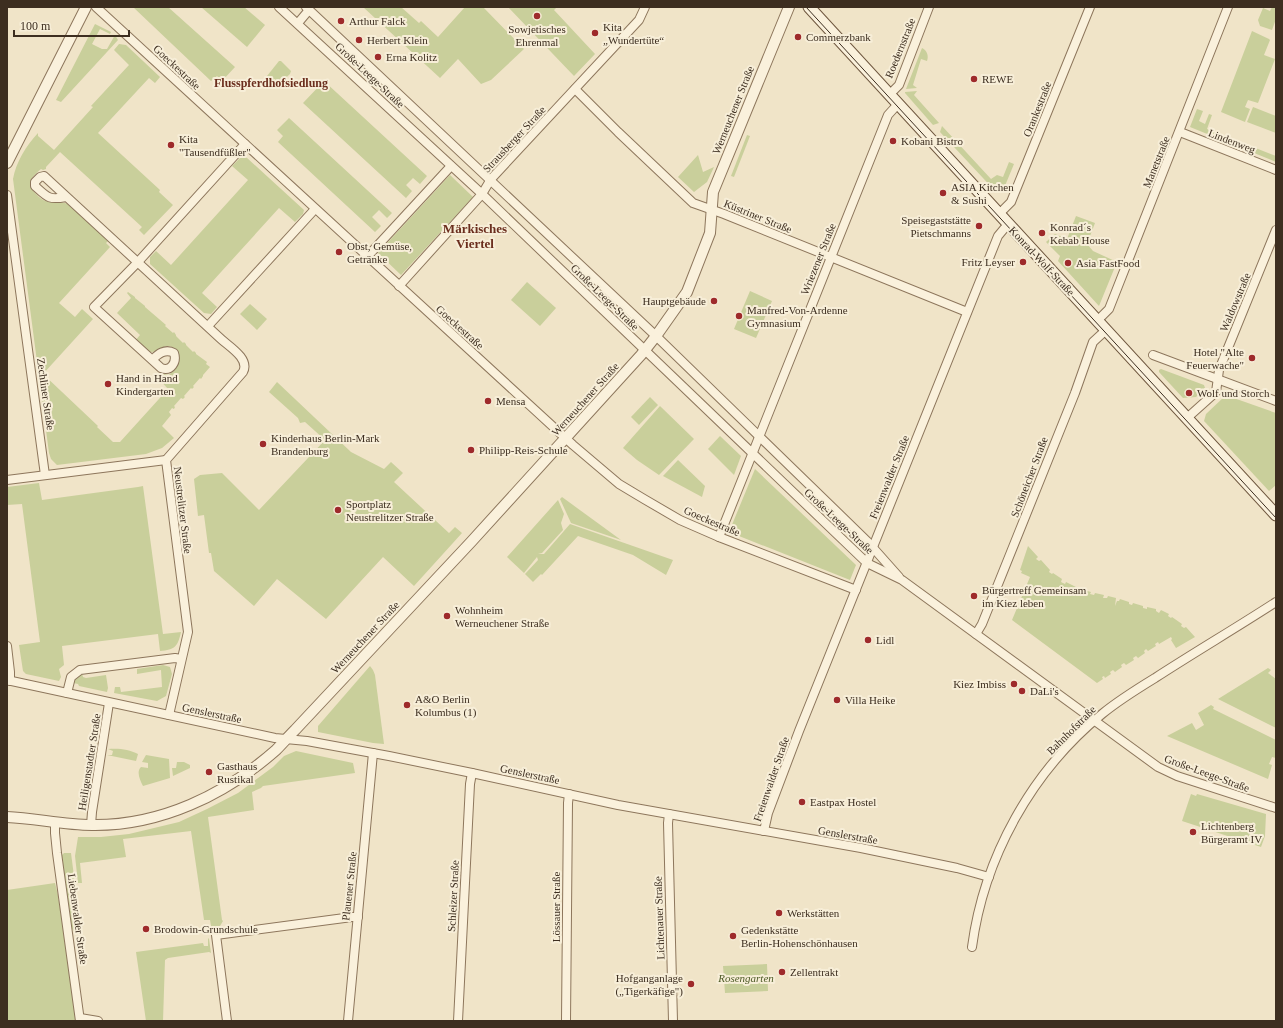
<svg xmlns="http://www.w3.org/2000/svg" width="1283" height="1028" viewBox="0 0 1283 1028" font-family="Georgia,serif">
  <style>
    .green { fill: #c9cf9b }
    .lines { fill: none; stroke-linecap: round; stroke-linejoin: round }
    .minor-casing { stroke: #8d765c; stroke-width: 10 }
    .tertiary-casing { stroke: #8d765c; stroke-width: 12 }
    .secondary-casing { stroke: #6f573f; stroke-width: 13 }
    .minor { stroke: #faf1dc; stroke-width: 8 }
    .tertiary { stroke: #faf1dc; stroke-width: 10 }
    .secondary { stroke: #faf1dc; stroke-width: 11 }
    .tram { stroke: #3d2e20; stroke-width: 1 }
    .poi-dot { fill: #9e2a2b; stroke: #f7eed8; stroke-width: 1.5 }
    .labels { text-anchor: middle; stroke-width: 4; stroke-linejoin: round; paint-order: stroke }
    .poi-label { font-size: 11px; fill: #3d2e20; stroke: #f7eed8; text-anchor: start }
    .street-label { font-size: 11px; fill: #3d2e20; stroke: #f7eed8 }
    .park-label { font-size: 11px; font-style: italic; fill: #4d5a26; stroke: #f7eed8 }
    .neighbourhood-label { font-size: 12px; font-weight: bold; fill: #6b2e1e; stroke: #f7eed8 }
    .quarter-label { font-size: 13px; font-weight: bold; fill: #6b2e1e; stroke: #f7eed8 }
  </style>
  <rect width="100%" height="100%" fill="#f0e4c8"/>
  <g class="green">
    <path d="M133,7H168L235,67L222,81L217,76L211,81Z"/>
    <path d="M201,7H244L265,25L247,47Z"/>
    <path d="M363,7H401L419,23L421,21L438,37L465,7H483L524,49L491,80L481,84L458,59L440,78Z"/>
    <path d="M508,7H557L554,10L595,54L574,76Z"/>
    <path d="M1272,7H1276V19L1272,30L1260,26L1258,20L1263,8L1270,11Z"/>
    <path d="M95,24L111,32L110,34L100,29L92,44L102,49H107L115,35L118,40L61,102L56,100Z"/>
    <path d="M1252,31L1269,39L1270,40L1264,55L1275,59L1258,103L1248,100L1245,107L1250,109L1245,122L1221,112Z"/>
    <path d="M119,44L126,45L160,77L155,83L149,78L98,133L160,190L159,192L173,205L144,235L139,230L142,227L60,152L46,167V169L43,170L41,169C32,176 26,184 36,194C39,197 42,200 46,201C53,203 64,201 70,205C83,216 96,229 109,240L106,243L110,247L59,303L75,317L82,309L93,319L43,374L98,426L97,427L113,442H120L168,389L159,379L164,374L169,375C176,367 182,362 177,351C165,339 161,352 151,352C146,352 139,344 135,341L140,335L117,313L131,298L127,293L128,292L135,297V298L145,306V307L166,325L165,326L173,333L174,332L176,335V336L183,343L184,342L186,344V345L193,352L194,351L196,353V354L207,362L206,364L210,367L203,375V376L201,379L200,378L193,386L194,387L192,389L191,388L184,396L185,397L183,399L181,398L174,406L175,407L174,409L172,408L169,412L171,415L162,426L174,438L162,448L146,454L57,465L51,459L49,453L13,179C16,162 26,146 38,133V136L54,150L93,107L91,106L129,65L114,50Z"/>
    <path d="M922,48C927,50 929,56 927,61L921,59L913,85L917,88L906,89Z"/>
    <path d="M279,61H281L291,71L290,74L277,86L267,76Z"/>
    <path d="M324,81L427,176L420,184L413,178L406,185L412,191L406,198L303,103Z"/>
    <path d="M917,91L914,95L939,123L933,125L905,93V92Z"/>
    <path d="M1253,107L1276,116V133L1247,122Z"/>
    <path d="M1197,109L1203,111L1199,121L1205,124L1209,114L1212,115L1207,129L1276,156V162L1190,127Z"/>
    <path d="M289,118L392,213L387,218L379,210L372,217L381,226L375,232L278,142L283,136L277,130Z"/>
    <path d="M942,126L991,179L997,175L1003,177L1009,162L1014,164L1002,193H997L940,132Z"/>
    <path d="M747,135L750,136L734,177L731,176Z"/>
    <path d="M698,155L703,172L714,167L707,182L694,192L678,177Z"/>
    <path d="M241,157H246L304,210L303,214L295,222L279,208L202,293L217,307L211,314L204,313L150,264V257L156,251L171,265L248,180L232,166Z"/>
    <path d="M450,175L473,197L401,275L378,253Z"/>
    <path d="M1076,216L1095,223L1087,244L1093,251L1117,262L1099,306L1058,261L1060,256L1046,242L1055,234L1067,239Z"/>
    <path d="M527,282L556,308L540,326L511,300Z"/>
    <path d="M750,291L772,301L756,338L734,329Z"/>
    <path d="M250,304L267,319L257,330L240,314Z"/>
    <path d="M1161,369L1204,385L1205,388L1196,397L1183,398L1159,372V370Z"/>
    <path d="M277,382L351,452L384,469L391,462L403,473L394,482L449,533L455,527L462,533L414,586L383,557L326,619L277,579L254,606L214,571L211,553H209L204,515L198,516L194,479L200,475L222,473L259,510L325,440L305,422L300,423L298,418L269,392Z"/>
    <path d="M1225,396H1228L1276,413V485L1269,491L1204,421L1206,414Z"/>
    <path d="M650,397L658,405L639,425L631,417Z"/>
    <path d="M660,406L694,439L659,475L637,460L623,448Z"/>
    <path d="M720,436L741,456L734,475L708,449Z"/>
    <path d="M678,460L705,486L702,497L663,476Z"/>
    <path d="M755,469L856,565L850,580L729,532Z"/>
    <path d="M39,483L42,500L138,487L143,486L163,634L181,632C178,646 175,650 160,651L158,634L62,646L64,665L59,669L61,677L59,681L26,674L23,671L19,645L40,642L22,504L7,505V487Z"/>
    <path d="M562,497L621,540L571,523L560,499Z"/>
    <path d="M558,500L564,514L561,523L563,530L542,553L538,554H544L570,524L673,560L666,575L633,555L578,536L542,575L541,574L533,582L525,574L538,560L537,557L524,573L507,557Z"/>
    <path d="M1028,546L1038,557L1036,559L1039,561L1041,560L1050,570L1049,572L1052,574L1053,573L1062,579L1061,582L1065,584L1066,582L1076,587V589L1080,591V589L1091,592L1090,594L1094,595L1095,593L1104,595L1103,598H1107L1108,596L1116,598L1115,606L1117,601H1119L1120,599L1129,602V604L1132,605L1133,603L1143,606V608L1147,609V607L1156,609V611L1159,613L1161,610L1169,614L1168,616L1171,618L1172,617L1182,624L1181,626L1184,628L1186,627L1195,637L1176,648L1171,640L1172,639L1171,637L1159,644L1158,642L1155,644L1156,646L1148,651L1146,649L1144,651L1145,653L1138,658L1136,656L1133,658L1134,660L1126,665L1124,663L1121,665L1122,667L1115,672L1113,670L1110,672L1111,674L1105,678L1104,676L1102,677L1103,679L1097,683L1012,620L1030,577L1021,573L1022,571L1020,570Z"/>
    <path d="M163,665L170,667L172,674L166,696L157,701L114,693L115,687H120L121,692L162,687L161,670L137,674V669Z"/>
    <path d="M370,666L373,670L375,675L384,744L373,743L318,732V726Z"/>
    <path d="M1268,668L1271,670L1268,673L1276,679V728L1218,699Z"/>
    <path d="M82,673L83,677L86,678L106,675L108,688L107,692L79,686L78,684L73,683L75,678Z"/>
    <path d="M1211,705L1214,707L1213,709L1276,740V758L1272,757L1269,764L1272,765L1268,779L1167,736L1192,723L1196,730L1204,725L1198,713Z"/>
    <path d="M108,749C118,748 129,749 138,754L136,761L107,755H112L113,751Z"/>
    <path d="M296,751L353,763L355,773L263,786L261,788L252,792L254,810L208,817L222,920L223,921L217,931L212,932L210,920H204L191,831L123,839L126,857L80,863L82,883H78L75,856L78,837H101L129,834L179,822L207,809L238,793L273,767L284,756Z"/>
    <path d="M146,755L169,759L170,778L143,786C140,780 136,772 141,767L148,768V763L142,762Z"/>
    <path d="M177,762H184L190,765V768L173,776L172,768H176Z"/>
    <path d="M1191,794L1196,796L1197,794L1266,814L1265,836L1261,847L1182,821Z"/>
    <path d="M64,853H71L81,930L74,931L71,928L61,856Z"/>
    <path d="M55,883L58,895L76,1021H7V890Z"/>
    <path d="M208,938L209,939L211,953L209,952L168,958L165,960L163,1021H146L136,952L203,943L204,946H208Z"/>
    <path d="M767,964L768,991L725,993L723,966Z"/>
  </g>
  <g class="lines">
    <g class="minor-casing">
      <g id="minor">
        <path d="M96,7L573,445L619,484L644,499L680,520L719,537L856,590"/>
        <path d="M279,7L482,194L867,563L902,580L1158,767L1177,776L1276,808"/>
        <path d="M306,7L656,336L867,541L899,577"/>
        <path d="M298,23L309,10"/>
        <path d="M575,89L618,132L693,203L724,214L967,312"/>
        <path d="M889,95L899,85L929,7"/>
        <path d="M1180,132L1276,170"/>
        <path d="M7,195L45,475"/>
        <path d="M66,197C49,200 48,198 35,186V182L40,177L44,176L221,339C230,347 250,359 243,372L166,460L188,632L169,715"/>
        <path d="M999,214L1011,202L1090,7"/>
        <path d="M367,257L451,166"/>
        <path d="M399,286L482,194L491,179L639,20L645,7"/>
        <path d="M1097,321L1109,309L1228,7"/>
        <path d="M208,326L315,209"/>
        <path d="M1153,355L1276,401"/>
        <path d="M152,360C158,354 165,348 174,353C177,362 171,372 161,368L94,307L138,262L245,144"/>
        <path d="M1187,418L1216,392L1219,370L1276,230"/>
        <path d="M7,480L166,460"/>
        <path d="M719,537L888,115L898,104"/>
        <path d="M976,634L982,624L1075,393L1093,342L1106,330"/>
        <path d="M7,646L10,672V681"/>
        <path d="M7,680L275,738L307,741L389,756L472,773L618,805L861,848L957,868L989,877"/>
        <path d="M67,693L71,677L80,670L175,658L181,659"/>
        <path d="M669,814L668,823L673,1021"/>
        <path d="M55,823V833L57,853L80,1021"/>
        <path d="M91,825L92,812L109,703"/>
        <path d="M764,831L768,813L799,731L998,236L1008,224"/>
        <path d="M972,947C984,857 1032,771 1102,714C1119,700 1137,689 1155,678C1195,652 1236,628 1276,602"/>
        <path d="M80,1018L98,1021"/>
        <path d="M227,1021L216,935L352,917H358"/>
        <path d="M348,1021L373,753"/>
        <path d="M458,1021L470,784L472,773"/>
        <path d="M566,1021L568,803L569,794"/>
      </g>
    </g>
    <g class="tertiary-casing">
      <g id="tertiary">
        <path d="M7,163L86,7"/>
        <path d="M7,817C35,818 63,825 92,825C160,826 225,795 276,750C282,744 288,737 295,730L471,542L641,355L656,336L687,292L710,233L713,192L789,7"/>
      </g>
    </g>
    <g class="secondary-casing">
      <path id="secondary" d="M809,7L1276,515"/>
    </g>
    <use href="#minor" class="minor"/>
    <use href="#tertiary" class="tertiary"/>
    <use href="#secondary" class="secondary"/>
    <path class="tram" d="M806,7L1276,518"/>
  </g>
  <g class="poi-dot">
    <circle cx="537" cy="16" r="4"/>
    <circle cx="341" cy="21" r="4"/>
    <circle cx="595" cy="33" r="4"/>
    <circle cx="798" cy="37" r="4"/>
    <circle cx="359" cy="40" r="4"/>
    <circle cx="378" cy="57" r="4"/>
    <circle cx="974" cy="79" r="4"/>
    <circle cx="893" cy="141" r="4"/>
    <circle cx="171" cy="145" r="4"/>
    <circle cx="943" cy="193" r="4"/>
    <circle cx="979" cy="226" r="4"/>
    <circle cx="1042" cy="233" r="4"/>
    <circle cx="339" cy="252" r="4"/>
    <circle cx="1023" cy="262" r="4"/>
    <circle cx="1068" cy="263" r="4"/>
    <circle cx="714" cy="301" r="4"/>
    <circle cx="739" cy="316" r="4"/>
    <circle cx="1252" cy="358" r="4"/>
    <circle cx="108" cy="384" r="4"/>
    <circle cx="1189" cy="393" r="4"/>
    <circle cx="488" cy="401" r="4"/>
    <circle cx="263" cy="444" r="4"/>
    <circle cx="471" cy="450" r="4"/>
    <circle cx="338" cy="510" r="4"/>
    <circle cx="974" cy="596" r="4"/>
    <circle cx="447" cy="616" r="4"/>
    <circle cx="868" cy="640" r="4"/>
    <circle cx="1014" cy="684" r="4"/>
    <circle cx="1022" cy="691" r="4"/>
    <circle cx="837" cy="700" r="4"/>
    <circle cx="407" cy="705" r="4"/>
    <circle cx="209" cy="772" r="4"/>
    <circle cx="802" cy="802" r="4"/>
    <circle cx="1193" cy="832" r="4"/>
    <circle cx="779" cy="913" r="4"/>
    <circle cx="146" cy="929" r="4"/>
    <circle cx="733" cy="936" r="4"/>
    <circle cx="782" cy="972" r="4"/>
    <circle cx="691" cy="984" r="4"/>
  </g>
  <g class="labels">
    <g class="poi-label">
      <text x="349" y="25">Arthur Falck</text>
      <text x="603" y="31">Kita<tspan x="603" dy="13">„Wundertüte“</tspan></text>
      <text x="537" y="33" text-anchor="middle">Sowjetisches<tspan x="537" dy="13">Ehrenmal</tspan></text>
      <text x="806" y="41">Commerzbank</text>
      <text x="367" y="44">Herbert Klein</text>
      <text x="386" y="61">Erna Kolitz</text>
      <text x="982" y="83">REWE</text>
      <text x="179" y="143">Kita<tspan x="179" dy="13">"Tausendfüßler"</tspan></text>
      <text x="901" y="145">Kobani Bistro</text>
      <text x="951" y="191">ASIA Kitchen<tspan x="951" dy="13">&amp; Sushi</tspan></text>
      <text x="971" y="224" text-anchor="end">Speisegaststätte<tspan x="971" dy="13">Pietschmanns</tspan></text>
      <text x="1050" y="231">Konrad´s<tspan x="1050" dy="13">Kebab House</tspan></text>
      <text x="347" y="250">Obst, Gemüse,<tspan x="347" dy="13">Getränke</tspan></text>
      <text x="1015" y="266" text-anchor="end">Fritz Leyser</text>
      <text x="1076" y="267">Asia FastFood</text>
      <text x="706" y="305" text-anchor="end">Hauptgebäude</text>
      <text x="747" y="314">Manfred-Von-Ardenne<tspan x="747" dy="13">Gymnasium</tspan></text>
      <text x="1244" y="356" text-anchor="end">Hotel "Alte<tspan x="1244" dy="13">Feuerwache"</tspan></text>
      <text x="116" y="382">Hand in Hand<tspan x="116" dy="13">Kindergarten</tspan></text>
      <text x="1197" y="397">Wolf und Storch</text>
      <text x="496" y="405">Mensa</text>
      <text x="271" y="442">Kinderhaus Berlin-Mark<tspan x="271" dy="13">Brandenburg</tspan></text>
      <text x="479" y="454">Philipp-Reis-Schule</text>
      <text x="346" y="508">Sportplatz<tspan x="346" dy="13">Neustrelitzer Straße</tspan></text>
      <text x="982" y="594">Bürgertreff Gemeinsam<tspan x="982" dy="13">im Kiez leben</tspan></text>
      <text x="455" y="614">Wohnheim<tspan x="455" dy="13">Werneuchener Straße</tspan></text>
      <text x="876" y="644">Lidl</text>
      <text x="1006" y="688" text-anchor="end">Kiez Imbiss</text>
      <text x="1030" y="695">DaLi's</text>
      <text x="415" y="703">A&amp;O Berlin<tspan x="415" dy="13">Kolumbus (1)</tspan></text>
      <text x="845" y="704">Villa Heike</text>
      <text x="217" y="770">Gasthaus<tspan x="217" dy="13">Rustikal</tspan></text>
      <text x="810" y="806">Eastpax Hostel</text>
      <text x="1201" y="830">Lichtenberg<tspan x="1201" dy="13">Bürgeramt IV</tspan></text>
      <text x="787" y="917">Werkstätten</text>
      <text x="154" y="933">Brodowin-Grundschule</text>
      <text x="741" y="934">Gedenkstätte<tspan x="741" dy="13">Berlin-Hohenschönhausen</tspan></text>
      <text x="790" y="976">Zellentrakt</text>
      <text x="683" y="982" text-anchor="end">Hofganganlage<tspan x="683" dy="13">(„Tigerkäfige")</tspan></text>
    </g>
    <g class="street-label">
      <text transform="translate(900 48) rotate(-68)" y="4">Roedernstraße</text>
      <text transform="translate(177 67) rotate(43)" y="4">Goeckestraße</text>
      <text transform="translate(370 75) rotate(43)" y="4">Große-Leege-Straße</text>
      <text transform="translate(1037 109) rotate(-68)" y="4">Orankestraße</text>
      <text transform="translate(733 110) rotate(-68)" y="4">Werneuchener Straße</text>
      <text transform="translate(514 139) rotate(-47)" y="4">Strausberger Straße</text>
      <text transform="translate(1232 141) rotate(21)" y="4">Lindenweg</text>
      <text transform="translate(1156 162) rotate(-68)" y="4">Manetstraße</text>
      <text transform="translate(758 216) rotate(22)" y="4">Küstriner Straße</text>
      <text transform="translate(818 259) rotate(-68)" y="4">Wriezener Straße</text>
      <text transform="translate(1042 261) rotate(47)" y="4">Konrad-Wolf-Straße</text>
      <text transform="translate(605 297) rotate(44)" y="4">Große-Leege-Straße</text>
      <text transform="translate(1235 302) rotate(-67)" y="4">Waldowstraße</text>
      <text transform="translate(460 327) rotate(42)" y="4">Goeckestraße</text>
      <text transform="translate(46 394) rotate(82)" y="4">Zechliner Straße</text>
      <text transform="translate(585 399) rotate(-48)" y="4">Werneuchener Straße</text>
      <text transform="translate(889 477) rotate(-68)" y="4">Freienwalder Straße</text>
      <text transform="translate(1029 477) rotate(-69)" y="4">Schöneicher Straße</text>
      <text transform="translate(183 510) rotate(83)" y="4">Neustrelitzer Straße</text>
      <text transform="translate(712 521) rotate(23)" y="4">Goeckestraße</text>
      <text transform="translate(839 521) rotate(43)" y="4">Große-Leege-Straße</text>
      <text transform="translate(365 637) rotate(-47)" y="4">Werneuchener Straße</text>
      <text transform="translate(212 713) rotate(12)" y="4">Genslerstraße</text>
      <text transform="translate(1071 730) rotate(-45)" y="4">Bahnhofstraße</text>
      <text transform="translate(89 762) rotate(-81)" y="4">Heiligenstadter Straße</text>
      <text transform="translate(1207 773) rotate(20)" y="4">Große-Leege-Straße</text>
      <text transform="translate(530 774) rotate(12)" y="4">Genslerstraße</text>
      <text transform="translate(771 779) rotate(-71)" y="4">Freienwalder Straße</text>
      <text transform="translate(848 835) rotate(10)" y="4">Genslerstraße</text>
      <text transform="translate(349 886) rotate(-84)" y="4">Plauener Straße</text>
      <text transform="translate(453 896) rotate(-87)" y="4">Schleizer Straße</text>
      <text transform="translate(556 907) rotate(-90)" y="4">Lössauer Straße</text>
      <text transform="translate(659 918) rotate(-92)" y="4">Lichtenauer Straße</text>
      <text transform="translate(78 919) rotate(82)" y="4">Liebenwalder Straße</text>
    </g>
    <g class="park-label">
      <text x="746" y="982">Rosengarten</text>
    </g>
    <g class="neighbourhood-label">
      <text x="271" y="87">Flusspferdhofsiedlung</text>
    </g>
    <g class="quarter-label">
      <text x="475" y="233">Märkisches<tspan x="475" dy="15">Viertel</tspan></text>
    </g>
  </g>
  <rect width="1283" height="1028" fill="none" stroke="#3d2e20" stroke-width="16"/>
  <path d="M14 30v6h115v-6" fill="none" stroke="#3d2e20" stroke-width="2"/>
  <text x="20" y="30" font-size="12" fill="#3d2e20" stroke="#f7eed8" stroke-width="3" paint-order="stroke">100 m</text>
</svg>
